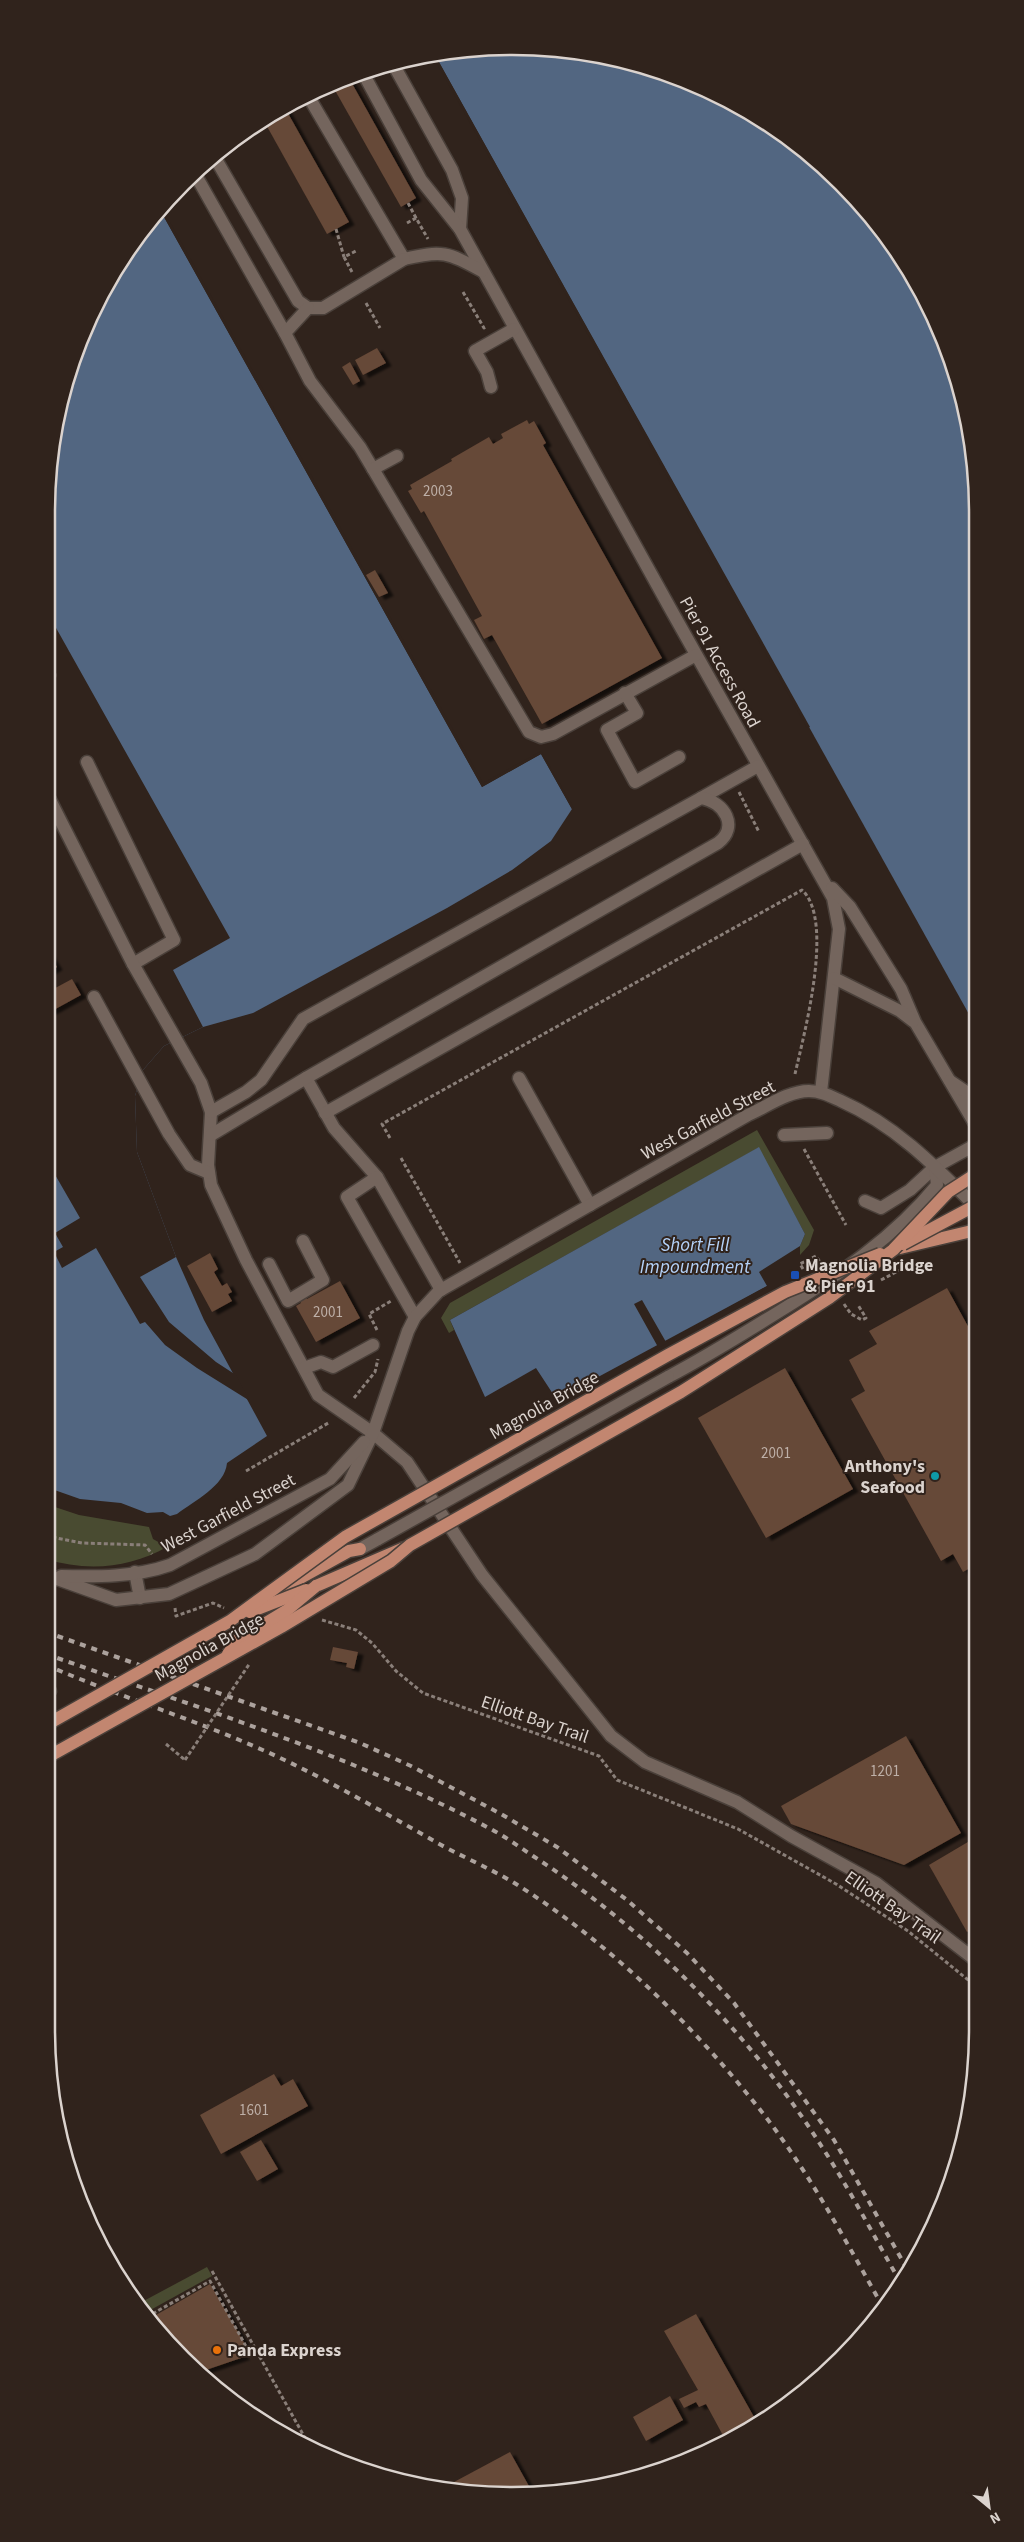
<svg xmlns="http://www.w3.org/2000/svg" width="1024" height="2542" viewBox="0 0 1024 2542" font-family="'Source Sans 3',sans-serif">
  <style>
    .green { fill: #494b31 }
    .water { fill: #526681 }
    .pier { fill: #30231c }
    .building { fill: #664837; filter: url(#shadow) }
    .lines { fill: none; stroke-linecap: round; stroke-linejoin: round }
    .minor-casing { stroke: #4a403a; stroke-width: 15 }
    .major-casing { stroke: #4a403a; stroke-width: 15 }
    .path { stroke: #8a7f79; stroke-width: 3; stroke-dasharray: 4 2.5; stroke-linecap: butt }
    .minor { stroke: #74655d; stroke-width: 12 }
    .major { stroke: #c28670; stroke-width: 12 }
    .rail { stroke: #aca29d; stroke-width: 4; stroke-dasharray: 6 6; stroke-linecap: butt }
    .minor-bridge-casing { stroke: #4a403a; stroke-width: 15; stroke-linecap: butt }
    .major-bridge-casing { stroke: #4a403a; stroke-width: 15; stroke-linecap: butt }
    .path-bridge { stroke: #8a7f79; stroke-width: 3; stroke-dasharray: 4 2.5; stroke-linecap: butt }
    .minor-bridge { stroke: #74655d; stroke-width: 12 }
    .major-bridge { stroke: #c28670; stroke-width: 12 }
    .transit-dot { fill: #1a4fb4; stroke: #30231c; stroke-width: 2 }
    .culture-dot { fill: #0f9aa8; stroke: #30231c; stroke-width: 2 }
    .food-dot { fill: #e8710a; stroke: #30231c; stroke-width: 2 }
    .labels { text-anchor: middle; stroke-width: 4; stroke-linejoin: round; paint-order: stroke }
    .number-label { font-size: 15px; fill: #beb0a8 }
    .street-label { font-size: 18px; fill: #dbd3ce; stroke: #30231c }
    .poi-label { font-size: 18px; font-weight: bold; fill: #dbd3ce; stroke: #30231c; text-anchor: start }
    .water-label { font-size: 19px; font-style: italic; fill: #b4d2f9; stroke: #30231c }
    .rim { fill: none; stroke: #dbd3ce; stroke-width: 2.5 }
  </style>
  <defs>
    <filter id="shadow"><feDropShadow dx="5.5" dy="3" stdDeviation="1" flood-color="#0009"/></filter>
  </defs>
  <rect width="100%" height="100%" fill="#30231c"/>
  <g class="green">
    <path d="M757,1130L814,1230L809,1245L800,1255V1246L805,1234L758,1148L450,1320L454,1330L449,1333L441,1318L450,1303Z"/>
    <path d="M46,1504L79,1515L149,1527L153,1539L167,1547C130,1568 87,1572 46,1559Z"/>
    <path d="M207,2267L212,2276L145,2313L138,2304Z"/>
  </g>
  <g class="water">
    <path d="M481,47L573,50L661,71L771,125L862,205L930,306L974,451L975,1025L435,55Z"/>
    <path d="M159,208L482,787L541,754L572,809L551,841L512,870L447,908L253,1013L203,1027L164,1046L143,1070L135,1096L137,1152L176,1257L204,1320L267,1436L227,1463C225,1486 194,1501 177,1514L170,1516L163,1512L147,1513L121,1503L80,1499L46,1487V512L71,363L109,279Z"/>
    <path d="M759,1147L805,1234L800,1246L759,1272L767,1286L574,1390L553,1394L536,1368L485,1397L450,1320Z"/>
  </g>
  <g class="pier">
    <path d="M432,55H435L810,727L807,728Z"/>
    <path d="M161,206L483,783L541,751L574,808L573,811L541,754L482,787L159,208Z"/>
    <path d="M46,610L230,938L173,970L203,1027L164,1046L143,1070L135,1096L137,1152L176,1257L140,1277L169,1322L216,1362L236,1375L250,1401L197,1368L165,1345L145,1322L140,1324L96,1248L62,1268L54,1252L63,1247L55,1233L80,1218L46,1159Z"/>
    <path d="M769,1285L768,1288L645,1355L658,1347L634,1304L642,1300L666,1342Z"/>
  </g>
  <g class="building">
    <path d="M349,78L416,198L401,207L332,85Z"/>
    <path d="M285,108L349,222L327,234L264,121Z"/>
    <path d="M377,348L386,363L363,375L355,360Z"/>
    <path d="M350,362L360,381L353,385L342,367Z"/>
    <path d="M527,420L529,424L534,421L546,443L543,445L662,658L542,724L492,635L484,639L474,620L482,616L424,511L421,513L408,491L412,489L410,485L452,461L451,459L489,437L493,444L503,438L501,434Z"/>
    <path d="M375,570L388,593L379,597L366,575Z"/>
    <path d="M46,949L57,967L46,974Z"/>
    <path d="M72,979L81,995L50,1012L46,1006V993Z"/>
    <path d="M210,1253L218,1269L214,1272L222,1286L227,1283L232,1292L228,1294L232,1301L212,1312L187,1266Z"/>
    <path d="M340,1281L360,1318L316,1342L296,1306L301,1303L299,1299L305,1296L307,1299Z"/>
    <path d="M947,1288L976,1341L977,1564L963,1572L953,1554L941,1561L851,1399L865,1391L849,1360L877,1344L869,1331Z"/>
    <path d="M785,1368L853,1489L766,1538L698,1418Z"/>
    <path d="M333,1647L358,1652L354,1669L346,1667L347,1663L330,1660Z"/>
    <path d="M906,1736L961,1833L904,1865L791,1824L781,1806Z"/>
    <path d="M973,1839L977,1847V1926L967,1932L929,1865Z"/>
    <path d="M274,2074L281,2086L293,2079L308,2106L221,2154L200,2115Z"/>
    <path d="M261,2140L278,2169L257,2181L240,2152Z"/>
    <path d="M210,2284L246,2346L241,2349L244,2357L203,2371L197,2359L192,2362L162,2337L149,2319Z"/>
    <path d="M696,2314L758,2424L726,2441L706,2404L699,2407L696,2402L684,2408L679,2399L698,2390L664,2331Z"/>
    <path d="M670,2396L683,2420L646,2441L633,2417Z"/>
    <path d="M510,2452L530,2488L451,2492L441,2489Z"/>
  </g>
  <g class="lines">
    <g class="minor-casing">
      <g id="minor">
        <path d="M392,62L452,170L462,198L460,229"/>
        <path d="M363,73L421,180L460,229L670,608L833,898L839,929L821,1092"/>
        <path d="M307,94L404,259C443,250 447,252 482,271"/>
        <path d="M214,156L298,301L308,308H323L404,259"/>
        <path d="M195,174L285,333"/>
        <path d="M308,308L285,333L310,381L360,447L529,732L541,737L553,734L696,655"/>
        <path d="M491,387L487,372L475,351L514,329"/>
        <path d="M373,469L397,456"/>
        <path d="M46,670L49,675L46,678"/>
        <path d="M625,693L637,713L607,730L635,782L679,757"/>
        <path d="M87,762L174,940L133,964"/>
        <path d="M46,792L133,964L201,1083L211,1112L208,1165L211,1185L246,1260L318,1395L373,1433L407,1462L482,1575L611,1736L645,1762L737,1802L791,1836L876,1883L978,1962"/>
        <path d="M701,798L758,766"/>
        <path d="M832,888L850,907L901,989L915,1022L975,1124"/>
        <path d="M834,978L900,1011L913,1021"/>
        <path d="M94,997L169,1134L190,1165L209,1173"/>
        <path d="M306,1078L334,1128L377,1177"/>
        <path d="M519,1078L590,1205"/>
        <path d="M950,1081L975,1098"/>
        <path d="M211,1112L246,1092L261,1080L303,1019L701,798C725,802 739,827 718,843L306,1078L211,1135"/>
        <path d="M325,1113L803,844"/>
        <path d="M784,1135L827,1133"/>
        <path d="M865,1201L881,1208L910,1190L935,1167L975,1145"/>
        <path d="M269,1264L288,1301L323,1280L303,1241"/>
        <path d="M415,1317L347,1197L377,1177L441,1290"/>
        <path d="M304,1368L321,1362L333,1367L373,1345"/>
        <path d="M668,1377C706,1357 743,1334 780,1311C838,1275 893,1239 937,1185L935,1167"/>
        <path d="M360,1549L378,1539"/>
        <path d="M135,1572L140,1598"/>
        <path d="M46,1575L116,1600L169,1594L255,1554L348,1485L373,1433L408,1331L415,1317L439,1291L748,1115C766,1107 788,1091 809,1091C821,1091 830,1096 841,1101C895,1125 935,1166 976,1207"/>
        <path d="M61,1576C96,1577 136,1577 170,1565L330,1479L364,1442"/>
        <path d="M46,1689L50,1691"/>
      </g>
    </g>
    <g class="major-casing">
      <g id="major">
        <path d="M900,1248L976,1230"/>
        <path d="M316,1586L404,1548"/>
        <path d="M284,1587L349,1551L360,1549"/>
      </g>
    </g>
    <g class="path">
      <path d="M408,203L416,218"/>
      <path d="M407,223L416,218L428,239"/>
      <path d="M336,229L344,257"/>
      <path d="M352,272L344,257L356,251"/>
      <path d="M463,292L484,328L486,327"/>
      <path d="M366,303L380,328"/>
      <path d="M739,792L759,832"/>
      <path d="M390,1138L382,1124L802,890C835,920 804,1034 795,1074"/>
      <path d="M804,1149L846,1225"/>
      <path d="M401,1158L460,1263"/>
      <path d="M803,1269L800,1264L816,1256L820,1262"/>
      <path d="M881,1280L915,1262"/>
      <path d="M844,1304L851,1314L862,1320L866,1318L858,1305"/>
      <path d="M377,1330L369,1314L391,1301"/>
      <path d="M354,1398L375,1372L378,1359"/>
      <path d="M246,1471L330,1422"/>
      <path d="M46,1536L82,1543L145,1545L152,1554"/>
      <path d="M175,1608L176,1616L213,1603L224,1608"/>
      <path d="M322,1620L356,1630L372,1643L396,1671L423,1693L599,1756L617,1780L738,1829L836,1884L908,1931L978,1988"/>
      <path d="M166,1744L185,1760"/>
      <path d="M212,2271L310,2447"/>
      <path d="M147,2317L210,2281L253,2359"/>
    </g>
    <use href="#minor" class="minor"/>
    <use href="#major" class="major"/>
    <g class="rail">
      <path d="M46,1632L360,1743L411,1766L501,1814L557,1847L627,1900L687,1953L734,2003L834,2140L906,2267"/>
      <path d="M46,1654C195,1707 347,1753 487,1827C503,1835 518,1846 533,1856C647,1930 749,2032 822,2147C850,2190 874,2236 899,2280"/>
      <path d="M46,1665C118,1696 193,1719 265,1751C323,1777 378,1809 434,1841C460,1856 490,1868 516,1884C606,1941 686,2018 753,2101C805,2164 844,2238 884,2309"/>
    </g>
    <g class="minor-bridge-casing">
      <path id="minor-bridge" d="M378,1539L668,1377"/>
    </g>
    <g class="major-bridge-casing">
      <g id="major-bridge">
        <path d="M903,1244L976,1205"/>
        <path d="M250,1612L306,1590"/>
        <path d="M228,1654L238,1640L286,1611L316,1586"/>
        <path d="M46,1725L230,1621L345,1537L668,1355L785,1292L880,1254"/>
        <path d="M46,1758L281,1627L391,1561L410,1545L681,1392L829,1298L893,1250L948,1192L976,1174"/>
      </g>
    </g>
    <path class="path-bridge" d="M185,1760L250,1663"/>
    <use href="#minor-bridge" class="minor-bridge"/>
    <use href="#major-bridge" class="major-bridge"/>
  </g>
  <rect class="transit-dot" x="790" y="1270" width="10" height="10" rx="2.5"/>
  <circle class="culture-dot" cx="935" cy="1476" r="5"/>
  <circle class="food-dot" cx="217" cy="2350" r="5"/>
  <g class="labels">
    <g class="number-label">
      <text x="438" y="496">2003</text>
      <text x="328" y="1317">2001</text>
      <text x="776" y="1458">2001</text>
      <text x="885" y="1776">1201</text>
      <text x="254" y="2115">1601</text>
    </g>
    <g class="street-label">
      <text transform="translate(720 662) rotate(61)" y="6">Pier 91 Access Road</text>
      <text transform="translate(708 1120) rotate(-28)" y="6">West Garfield Street</text>
      <text transform="translate(544 1405) rotate(-29)" y="6">Magnolia Bridge</text>
      <text transform="translate(228 1513) rotate(-28)" y="6">West Garfield Street</text>
      <text transform="translate(209 1647) rotate(-29)" y="6">Magnolia Bridge</text>
      <text transform="translate(535 1719) rotate(19)" y="6">Elliott Bay Trail</text>
      <text transform="translate(893 1907) rotate(35)" y="6">Elliott Bay Trail</text>
    </g>
    <g class="poi-label">
      <text x="805" y="1271">Magnolia Bridge<tspan x="805" dy="21">&amp; Pier 91</tspan></text>
      <text x="925" y="1472" text-anchor="end">Anthony's<tspan x="925" dy="21">Seafood</tspan></text>
      <text x="227" y="2356">Panda Express</text>
    </g>
    <g class="water-label">
      <text x="695" y="1251">Short Fill<tspan x="695" dy="22">Impoundment</tspan></text>
    </g>
  </g>
  <path d="M0 0H1024V2542H0ZM512 55H512A457 457 0 0 1 969 512V2030A457 457 0 0 1 512 2487H512A457 457 0 0 1 55 2030V512A457 457 0 0 1 512 55Z" fill="#30231c" fill-rule="evenodd"/>
  <path class="rim" d="M512 55H512A457 457 0 0 1 969 512V2030A457 457 0 0 1 512 2487H512A457 457 0 0 1 55 2030V512A457 457 0 0 1 512 55Z"/>
  <g transform="translate(989 2507) rotate(151)" stroke="#30231c" stroke-width="4" paint-order="stroke">
  <path d="M0-4L9 19L0 12L-9 19Z" fill="#dbd3ce"/>
  <text y="-8" font-size="14" font-weight="bold" text-anchor="middle" fill="#dbd3ce">N</text>
  </g>
</svg>
